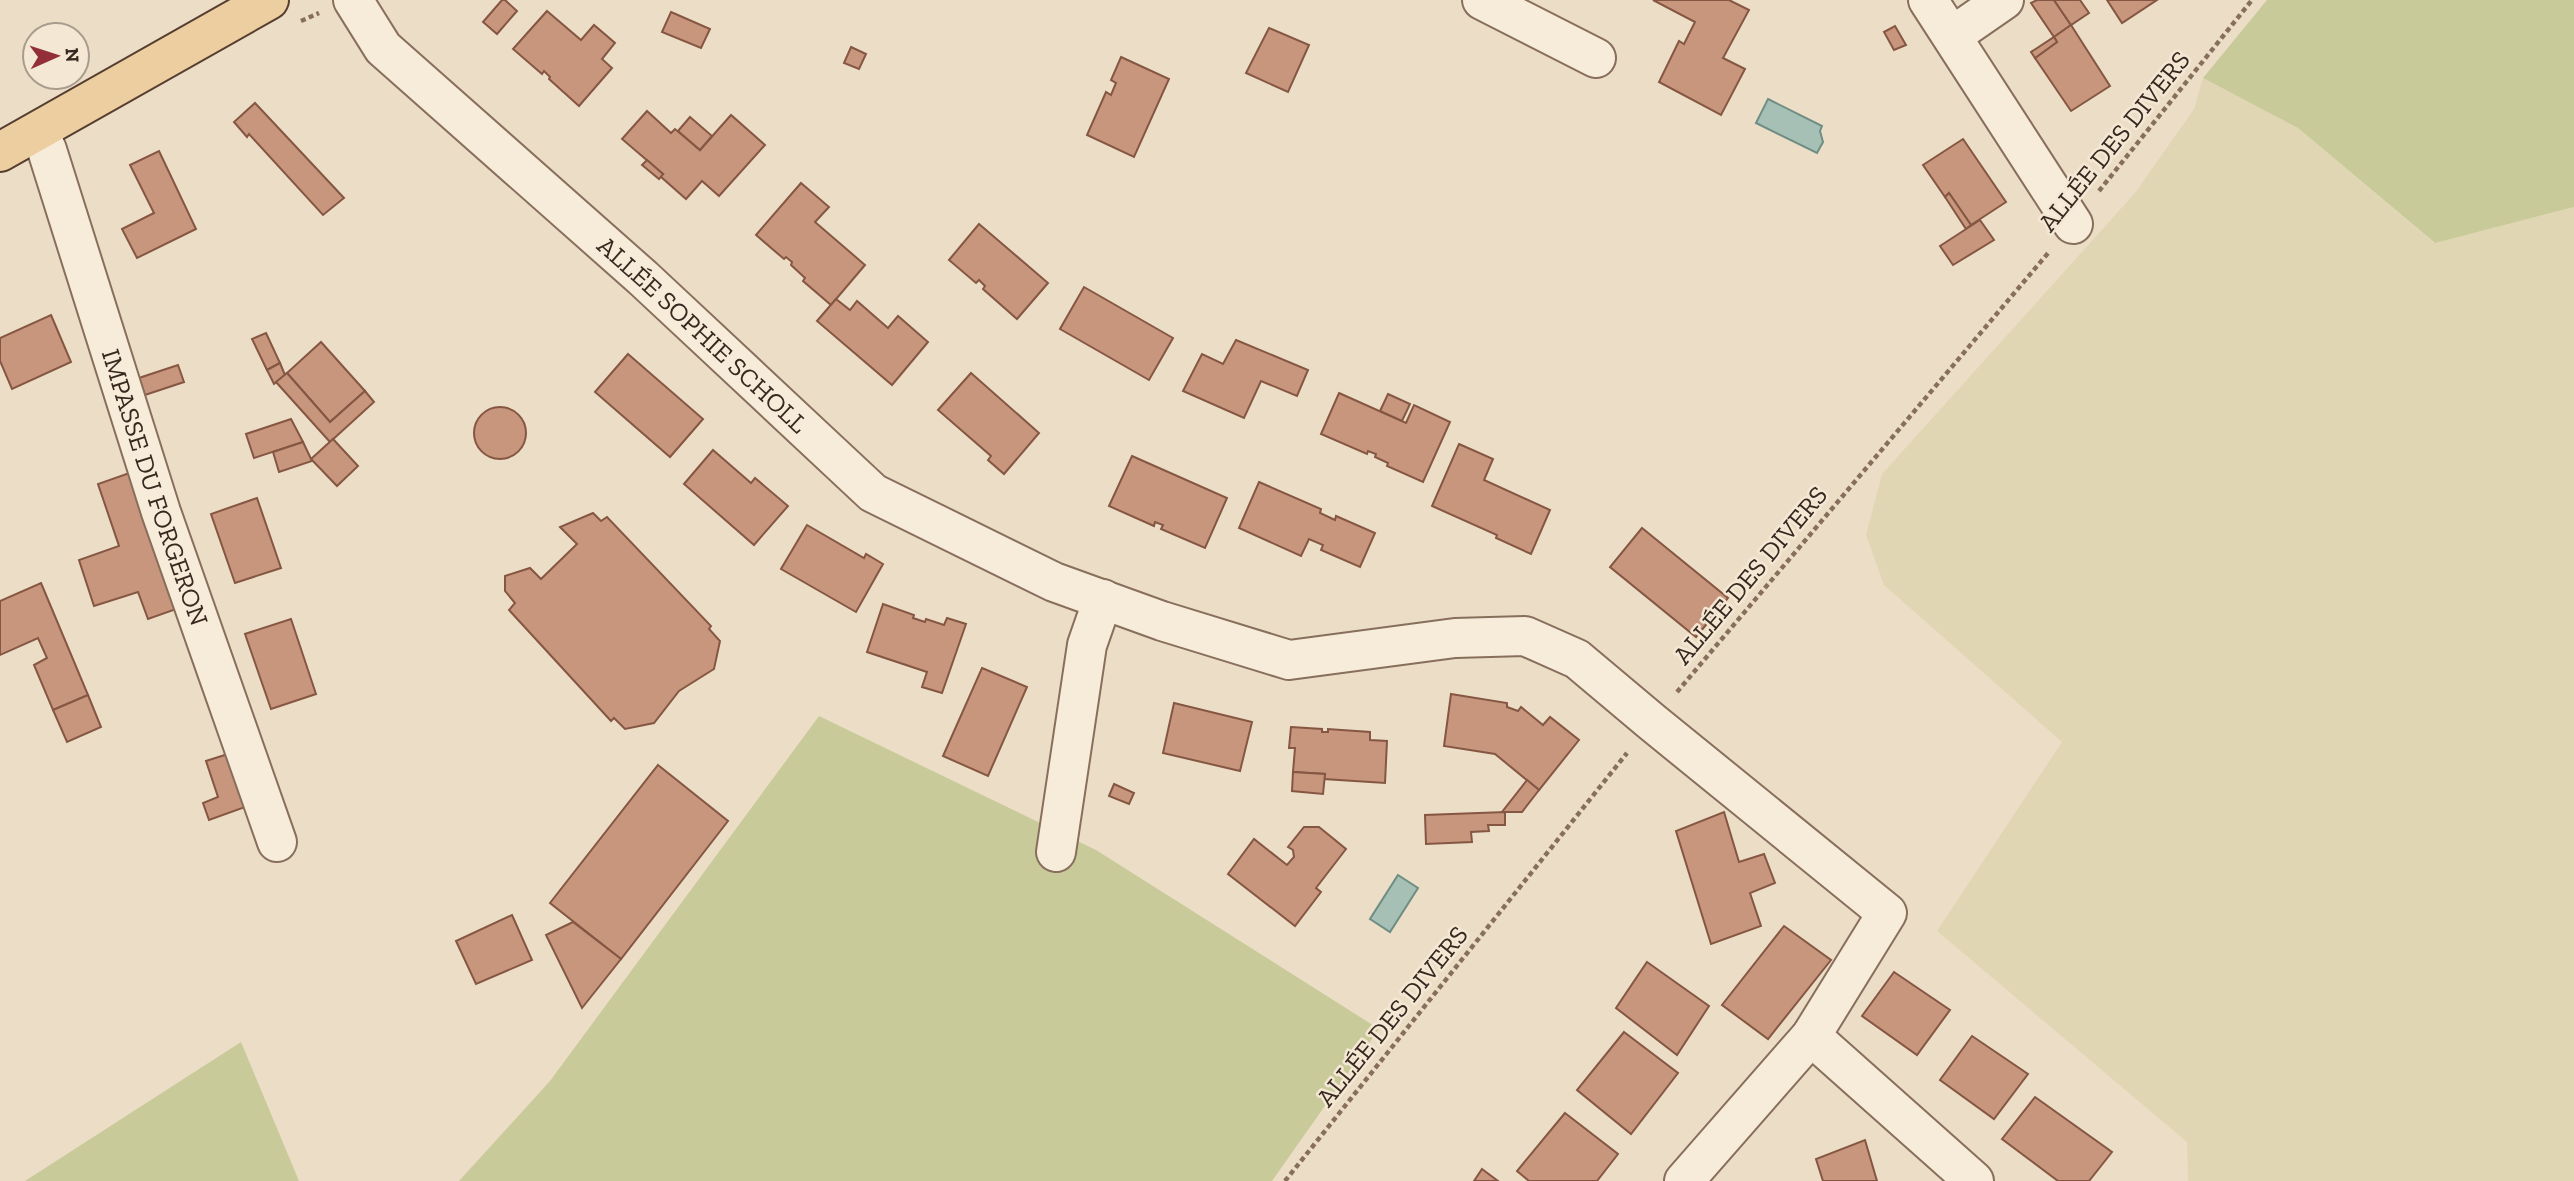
<svg xmlns="http://www.w3.org/2000/svg" width="2574" height="1181" viewBox="0 0 2574 1181" font-family="'Zilla Slab',serif">
  <style>
    .farmland { fill: #e1d6b3 }
    .green { fill: #c9ca9a }
    .water { fill: #a7c0b6; stroke: #6e8e83; stroke-width: 2 }
    .building { fill: #c8967d; stroke: #855743; stroke-width: 2 }
    .lines { fill: none; stroke-linecap: round; stroke-linejoin: round }
    .minor-casing { stroke: #876f5c; stroke-width: 42 }
    .major-casing { stroke: #553e30; stroke-width: 42 }
    .path { stroke: #876f5c; stroke-width: 4.5; stroke-dasharray: 5 3.5; stroke-linecap: butt }
    .minor { stroke: #f7ebd9; stroke-width: 38 }
    .major { stroke: #edcea0; stroke-width: 38 }
    .labels { text-anchor: middle; stroke-width: 5; stroke-linejoin: round; paint-order: stroke }
    .street-label { font-size: 26px; fill: #37291f; stroke: #f4e8d5 }
  </style>
  <rect width="100%" height="100%" fill="#ecddc6"/>
  <path class="farmland" d="M2203,78L2298,128L2434,243L2574,207V1181H2188L2187,1142L1937,931L2062,742L1884,585L1866,535L1882,474L2135,193L2194,109Z"/>
  <g class="green">
    <path d="M2267,0H2574V207L2435,243L2298,128L2203,78Z"/>
    <path d="M819,716L1096,850L1379,1029L1272,1181H459L550,1081Z"/>
    <path d="M241,1042L299,1181H25Z"/>
  </g>
  <g class="water">
    <path d="M1768,99L1822,126L1820,131L1823,142L1817,153L1756,123Z"/>
    <path d="M1398,875L1418,888L1390,932L1370,919Z"/>
  </g>
  <g class="building">
    <path d="M502,0H505L517,11L497,34L483,22Z"/>
    <path d="M1653,0H1729L1749,10L1723,58L1745,69L1721,115L1659,82L1679,41L1684,44L1695,22Z"/>
    <path d="M2037,0H2054L2071,25L2054,37L2031,3Z"/>
    <path d="M2054,0H2080L2089,13L2071,25Z"/>
    <path d="M2107,0H2157L2122,23Z"/>
    <path d="M547,11L581,40L594,25L615,43L602,59L612,68L579,106L549,79L550,77L544,71L542,74L513,49Z"/>
    <path d="M671,12L710,29L701,48L662,32Z"/>
    <path d="M2071,25L2110,86L2071,111L2035,58L2057,42L2054,37Z"/>
    <path d="M1895,26L1906,45L1894,50L1884,32Z"/>
    <path d="M1269,28L1309,45L1288,92L1246,73Z"/>
    <path d="M2054,37L2057,42L2035,58L2031,52Z"/>
    <path d="M851,47L866,54L859,69L844,63Z"/>
    <path d="M1121,57L1169,79L1134,157L1087,135L1106,92L1111,95L1116,83L1111,80Z"/>
    <path d="M255,103L344,198L323,215L249,134L247,137L234,122Z"/>
    <path d="M647,111L671,133L675,129L700,150L731,115L765,145L719,196L702,181L686,199L660,176L663,174L622,139Z"/>
    <path d="M690,117L712,136L700,150L678,131Z"/>
    <path d="M1963,139L2006,202L1971,225L1949,193L1945,197L1923,165Z"/>
    <path d="M159,151L196,229L137,258L122,229L154,213L130,165Z"/>
    <path d="M647,160L663,174L659,179L642,165Z"/>
    <path d="M801,183L829,207L815,222L865,265L831,305L803,281L805,278L791,265L792,262L786,257L784,259L756,235Z"/>
    <path d="M1949,193L1971,225L1966,229L1945,197Z"/>
    <path d="M1980,220L1994,240L1953,265L1940,246Z"/>
    <path d="M979,224L1048,283L1017,319L983,289L985,286L979,280L976,283L949,260Z"/>
    <path d="M1084,287L1173,338L1149,380L1060,329Z"/>
    <path d="M836,299L850,310L857,301L888,328L898,316L928,342L892,385L817,321Z"/>
    <path d="M51,315L71,362L12,389L0,361V338Z"/>
    <path d="M266,333L280,363L267,370L252,339Z"/>
    <path d="M1236,340L1308,370L1297,396L1261,381L1244,418L1183,391L1202,354L1223,364Z"/>
    <path d="M321,342L365,391L330,422L287,373Z"/>
    <path d="M628,354L703,419L670,457L595,392Z"/>
    <path d="M280,363L285,375L274,384L267,370Z"/>
    <path d="M178,365L184,382L145,395L139,378Z"/>
    <path d="M287,373L330,422L365,391L374,402L330,442L276,382Z"/>
    <path d="M971,373L1039,433L1004,474L988,460L991,456L938,410Z"/>
    <path d="M1339,393L1406,423L1414,405L1450,422L1423,482L1387,466L1388,463L1375,457L1376,454L1368,451L1367,454L1321,434Z"/>
    <path d="M1388,394L1410,404L1402,421L1380,411Z"/>
    <circle cx="500" cy="433" r="26"/>
    <path d="M291,419L303,442L254,458L246,434Z"/>
    <path d="M333,439L358,466L337,486L311,459Z"/>
    <path d="M303,442L312,461L279,472L273,452Z"/>
    <path d="M1459,444L1493,459L1484,480L1550,510L1531,554L1496,538L1497,535L1432,506Z"/>
    <path d="M713,450L751,483L755,478L788,506L754,545L684,484Z"/>
    <path d="M1132,456L1227,498L1205,548L1161,529L1163,525L1155,522L1154,526L1109,506Z"/>
    <path d="M135,471L182,607L148,619L138,592L94,606L79,560L119,546L98,484Z"/>
    <path d="M1259,482L1321,509L1320,513L1335,520L1336,516L1375,533L1360,567L1321,550L1323,545L1309,539L1301,556L1239,528Z"/>
    <path d="M257,498L281,568L235,583L211,514Z"/>
    <path d="M593,513L601,521L607,517L711,626L709,629L720,641L714,669L679,691L654,723L625,729L614,718L611,721L509,610L515,603L505,591V576L530,568L541,579L577,544L560,527Z"/>
    <path d="M807,525L864,558L866,554L883,564L856,612L781,569Z"/>
    <path d="M1642,528L1728,598L1696,637L1610,567Z"/>
    <path d="M41,583L88,695L53,710L34,665L47,658L38,638L0,655V601Z"/>
    <path d="M883,604L914,615L913,618L925,622L926,619L944,625L947,618L966,624L942,693L922,687L927,672L867,652Z"/>
    <path d="M291,619L316,694L271,709L245,634Z"/>
    <path d="M982,668L1027,687L988,776L943,756Z"/>
    <path d="M1451,694L1507,703V707L1518,711L1521,707L1543,725L1550,717L1579,740L1539,790L1495,754L1444,746Z"/>
    <path d="M88,695L101,727L67,742L53,710Z"/>
    <path d="M1174,703L1252,722L1240,771L1163,753Z"/>
    <path d="M1291,727L1322,729V732H1328V729L1370,732V740L1387,741L1385,783L1324,779L1325,774L1293,772L1295,748H1289Z"/>
    <path d="M231,753L248,806L209,820L203,803L218,797L206,761Z"/>
    <path d="M658,765L728,821L621,959L550,903Z"/>
    <path d="M1293,772L1325,774L1323,794L1292,791Z"/>
    <path d="M1527,780L1539,790L1522,812H1502Z"/>
    <path d="M1114,784L1134,793L1129,804L1109,796Z"/>
    <path d="M1505,812V825H1488L1489,831L1471,832L1472,842L1426,844L1425,815Z"/>
    <path d="M1724,812L1739,862L1764,854L1775,883L1750,893L1761,926L1711,944L1676,831Z"/>
    <path d="M1304,827H1319L1346,849L1316,888L1321,892L1295,926L1228,874L1254,839L1287,865L1294,857L1293,850L1288,847Z"/>
    <path d="M512,915L532,960L476,984L456,941Z"/>
    <path d="M573,922L621,959L582,1008L546,935Z"/>
    <path d="M1784,926L1831,960L1768,1039L1722,1005Z"/>
    <path d="M1647,962L1709,1006L1677,1055L1616,1008Z"/>
    <path d="M1894,972L1950,1010L1917,1055L1862,1016Z"/>
    <path d="M1624,1032L1678,1073L1631,1134L1577,1090Z"/>
    <path d="M1972,1036L2028,1074L1994,1119L1940,1080Z"/>
    <path d="M2035,1097L2112,1152L2089,1181H2058L2002,1139Z"/>
    <path d="M1565,1113L1618,1154L1597,1181H1529L1517,1171Z"/>
    <path d="M1865,1140L1877,1181H1823L1816,1159Z"/>
    <path d="M1482,1169L1498,1181H1474Z"/>
  </g>
  <g class="lines">
    <g class="minor-casing">
      <g id="minor">
        <path id="s1" d="M353,0L383,48L643,278L873,493L1054,582L1162,621L1289,660L1455,638L1525,636L1577,659L1652,722L1887,913L1811,1036L1684,1181"/>
        <path d="M1482,0L1596,58"/>
        <path d="M1928,0L2073,224"/>
        <path d="M1952,36L2004,0"/>
        <path id="s2" d="M39,132L47,150L161,512L277,842"/>
        <path d="M1056,852L1087,645L1103,599"/>
        <path d="M1811,1036L1974,1181"/>
      </g>
    </g>
    <g class="major-casing">
      <path id="major" d="M0,152L269,0"/>
    </g>
    <g class="path">
      <path d="M301,21L319,13"/>
      <path d="M2099,191L2252,0"/>
      <path d="M1677,692L2049,252"/>
      <path d="M1285,1181L1627,753"/>
    </g>
    <use href="#minor" class="minor"/>
    <use href="#major" class="major"/>
  </g>
  <g class="labels">
    <g class="street-label">
      <text transform="translate(2114 141) rotate(-51)" y="9">ALLÉE DES DIVERS</text>
      <text dy="9" stroke="none"><textPath href="#s1" startOffset="486">ALLÉE SOPHIE SCHOLL</textPath></text>
      <text dy="9" stroke="none"><textPath href="#s2" startOffset="374">IMPASSE DU FORGERON</textPath></text>
      <text transform="translate(1750 575) rotate(-50)" y="9">ALLÉE DES DIVERS</text>
      <text transform="translate(1392 1016) rotate(-51)" y="9">ALLÉE DES DIVERS</text>
    </g>
  </g>
  <g transform="translate(56 56) rotate(87)"><circle r="33" fill="#f4e8d5" stroke="#a89c8c" stroke-width="2"/>
  <path d="M0-5L12 26L0 18L-12 26Z" fill="#932f39"/>
  <text y="-10" font-size="19" font-weight="bold" text-anchor="middle" fill="#37291f">N</text>
  </g>
</svg>
